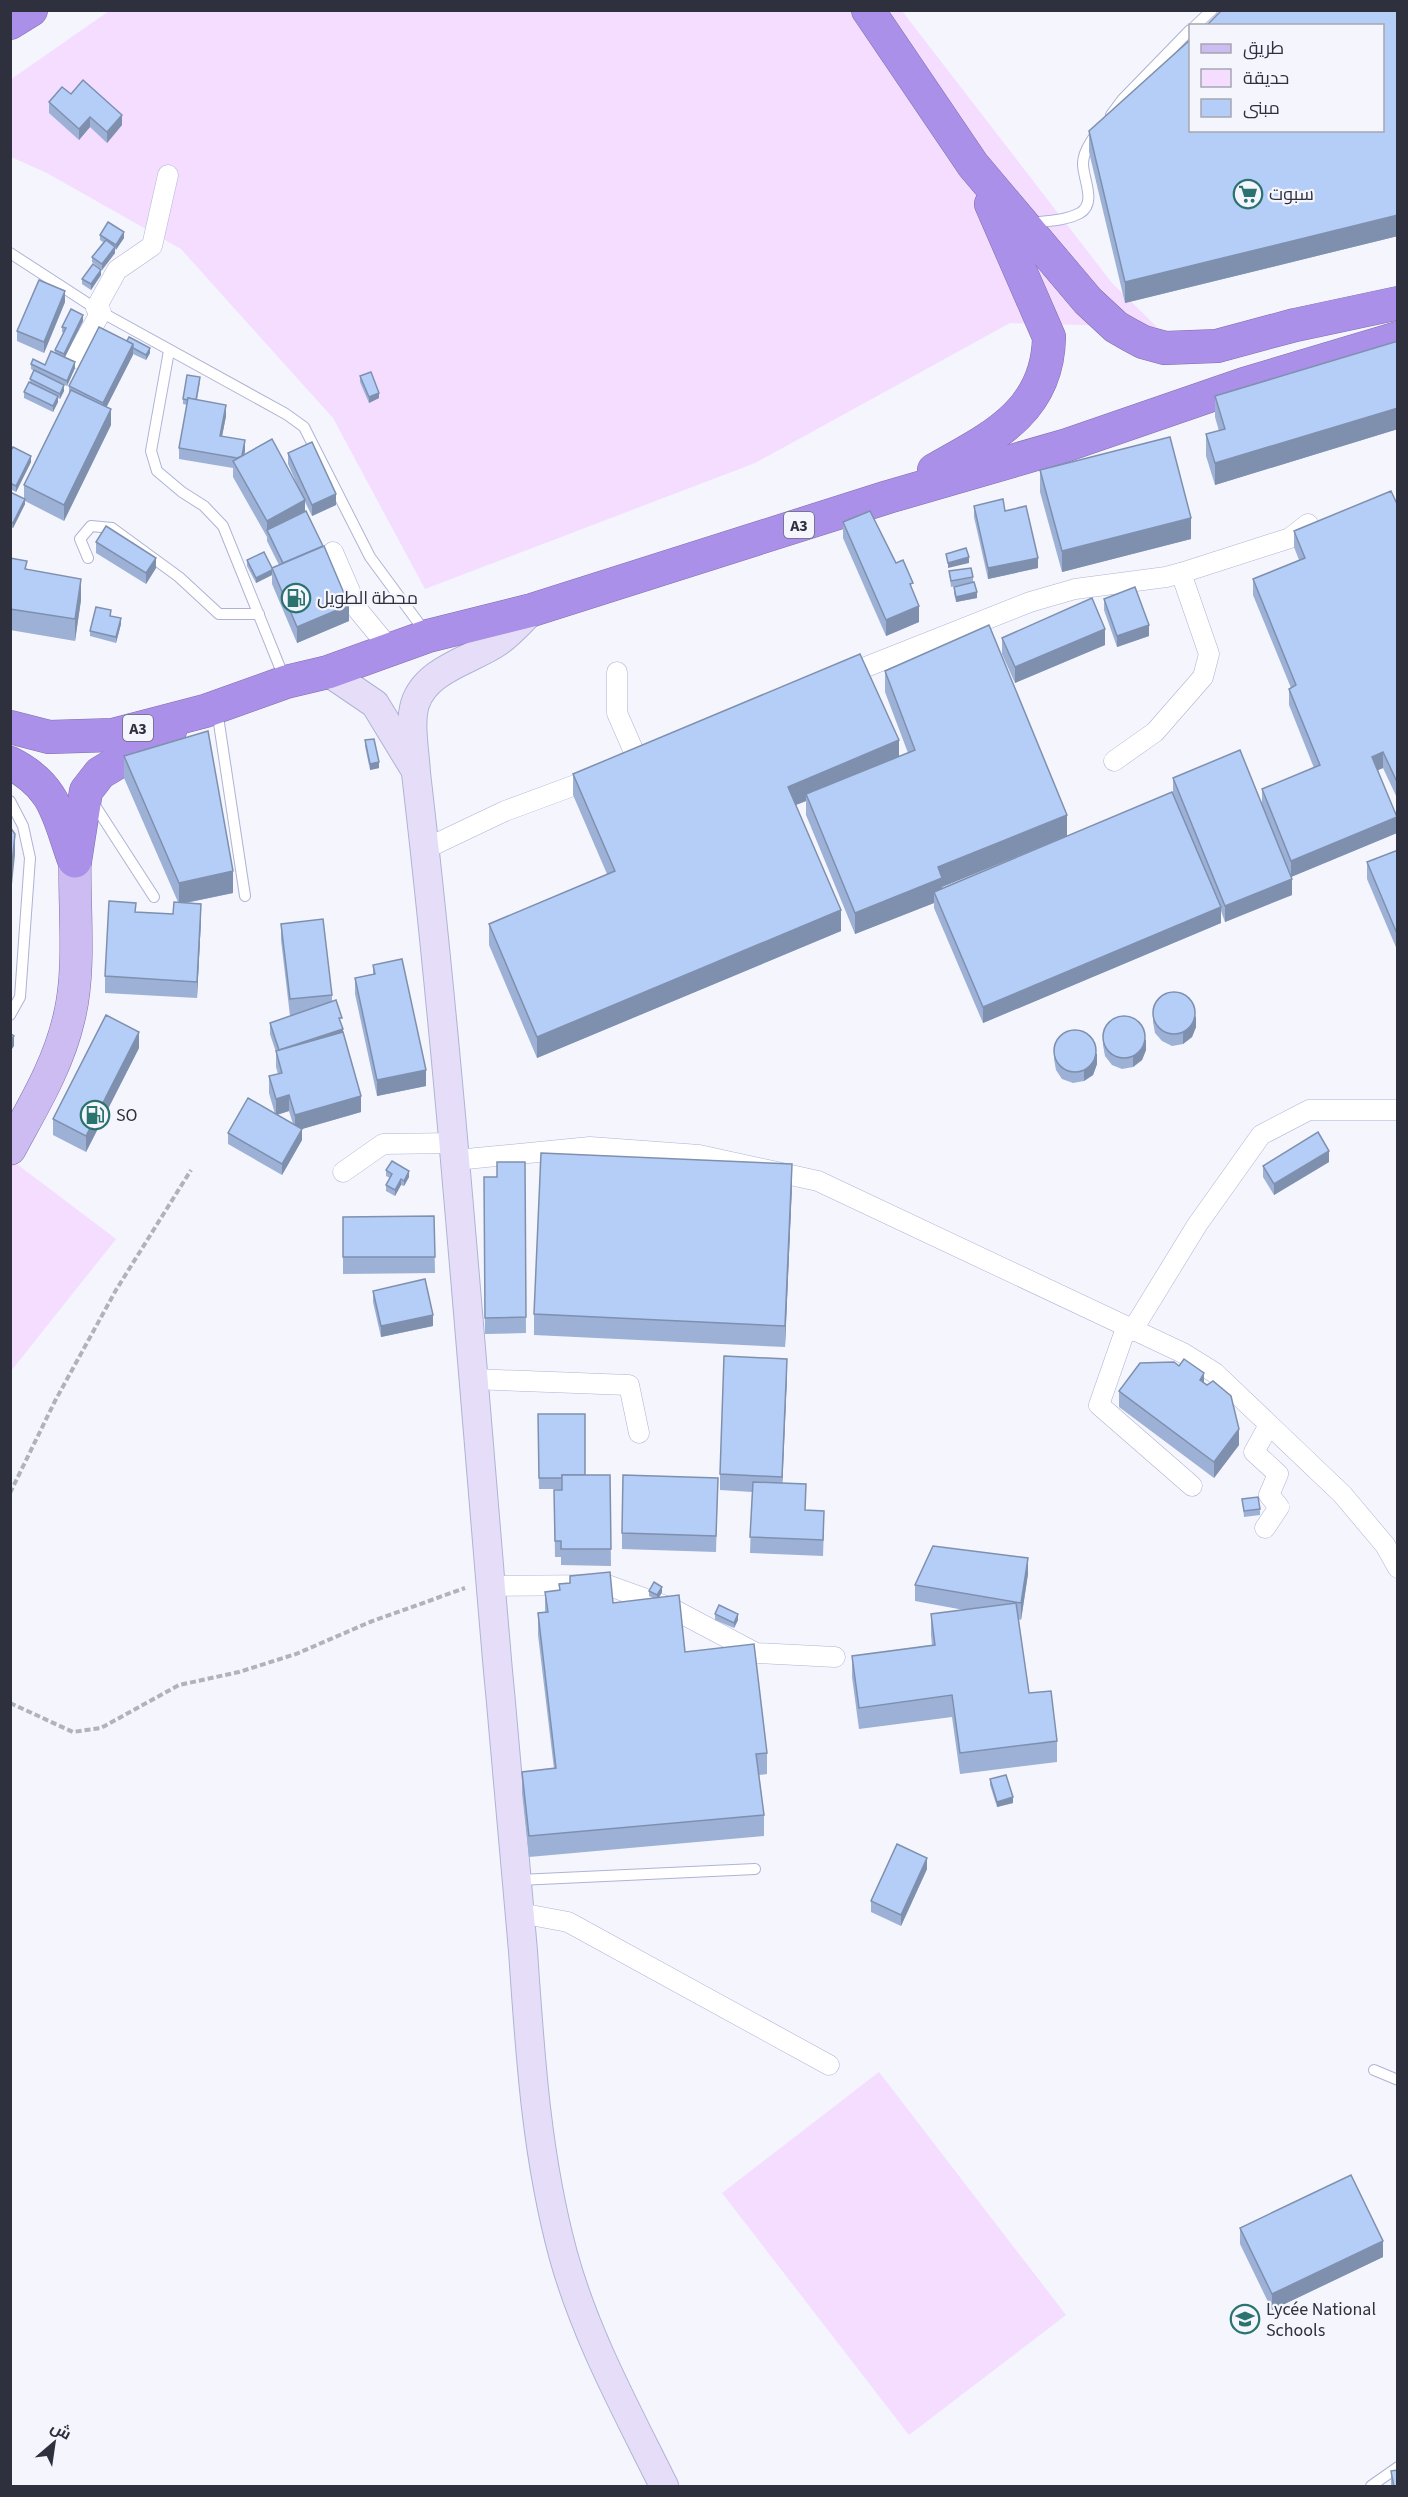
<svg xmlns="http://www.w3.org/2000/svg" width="1408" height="2497" viewBox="0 0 1408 2497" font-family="'Source Sans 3',Cairo,sans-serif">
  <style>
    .green { fill: #f4ddff }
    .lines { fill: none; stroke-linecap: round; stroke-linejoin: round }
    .lane-casing { stroke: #aeb3d5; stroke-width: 12 }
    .street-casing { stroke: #aeb3d5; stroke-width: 21 }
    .secondary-casing { stroke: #aeb3d5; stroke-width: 30 }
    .primary-casing { stroke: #7f6eac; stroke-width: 33 }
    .highway-casing { stroke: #7f6eac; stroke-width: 34 }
    .path { stroke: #b1b3bc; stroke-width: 4; stroke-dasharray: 6 3; stroke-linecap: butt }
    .lane { stroke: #fff; stroke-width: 10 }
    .street { stroke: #fff; stroke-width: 20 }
    .secondary { stroke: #e6def8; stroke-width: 28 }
    .primary { stroke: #ccbcf1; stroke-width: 32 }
    .highway { stroke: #aa90e8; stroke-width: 33 }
    .wall { fill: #9cb1d5; fill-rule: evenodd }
    .shaded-wall { fill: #7f90ae }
    .building { fill: #b5cef8; stroke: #7f90ae; stroke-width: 1.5 }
    .labels { text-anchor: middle; stroke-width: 4.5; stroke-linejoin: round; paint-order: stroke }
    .shield { fill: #f4f5fd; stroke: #696b77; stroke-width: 1.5 }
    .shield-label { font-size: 16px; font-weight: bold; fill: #2e303d }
    .poi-label { font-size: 18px; fill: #2e303d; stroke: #f4f5fd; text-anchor: start }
  </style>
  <rect width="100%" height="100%" fill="#f4f5fd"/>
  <g class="green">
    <path d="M109,11H902L1112,283L1157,327L1010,323L755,463L425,589L333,418L181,249L47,173L11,157L10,80Z"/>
    <path d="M10,1159L116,1239L11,1371H10Z"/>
    <path d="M879,2072L1066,2315L909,2435L722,2193Z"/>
  </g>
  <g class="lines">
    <g class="lane-casing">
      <g id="lane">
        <path d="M1195,26L1212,10"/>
        <path d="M1111,115L1122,100L1190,30"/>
        <path d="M1029,223C1045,221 1065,221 1080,213C1097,203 1083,179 1083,164C1083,153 1090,143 1096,134"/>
        <path d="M10,253L101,312L286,414L304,427L370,557L426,633"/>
        <path d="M169,351L151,451L157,471L182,492L204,506L223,526L285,680"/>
        <path d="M88,558L80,539L91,526L112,528L179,577L219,614H259"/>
        <path d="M217,710L245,896"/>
        <path d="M10,801L23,826L30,858L20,997L10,1015"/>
        <path d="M92,801L154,897"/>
        <path d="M519,1880L755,1869"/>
        <path d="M1374,2070L1398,2080"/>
        <path d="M1371,2486L1398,2467"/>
      </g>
    </g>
    <g class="street-casing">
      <g id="street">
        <path d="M96,308L117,270L152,246L168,175"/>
        <path d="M75,358L101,312"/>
        <path d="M333,552L358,610L391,650"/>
        <path d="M617,672V713L638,761"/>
        <path d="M843,676L1030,602L1075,589L1166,577L1181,573L1290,538L1308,524"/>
        <path d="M1114,761L1155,732L1203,677L1209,654L1181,573"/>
        <path d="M425,849L505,811L597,777"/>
        <path d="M456,1160L590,1147L699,1155L818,1181L1183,1353L1215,1373L1342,1494L1385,1545L1398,1568"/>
        <path d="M343,1172L383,1144L455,1143"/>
        <path d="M1126,1328L1099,1405L1192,1486"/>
        <path d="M1132,1331L1197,1225L1261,1135L1309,1110H1398"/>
        <path d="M472,1379L629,1385L639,1433"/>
        <path d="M1265,1528L1279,1507L1269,1495L1278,1474L1254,1452L1269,1425"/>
        <path d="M491,1586L607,1585L671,1608L756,1653L835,1657"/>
        <path d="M520,1913L568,1922L829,2065"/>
      </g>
    </g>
    <g class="secondary-casing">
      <g id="secondary">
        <path d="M532,610C521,621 511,633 498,642C472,660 426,669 415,704C409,724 415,752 416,773C451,1072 472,1372 498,1671C507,1764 515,1857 523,1951C530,2053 536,2154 563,2254C585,2335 627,2411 664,2486"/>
        <path d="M328,672L375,704L414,768"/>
      </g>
    </g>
    <g class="primary-casing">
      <path id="primary" d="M10,1149C33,1106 58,1066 69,1018C81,970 74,911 75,861"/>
    </g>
    <g class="highway-casing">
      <g id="highway">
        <path d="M868,10L973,165L1088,301L1116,327L1130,335L1143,342L1165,348L1217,346L1295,325L1398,303"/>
        <path d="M10,23L31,10"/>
        <path d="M934,470C991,438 1048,412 1049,337L991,204"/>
        <path d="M10,727L49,737L113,735L205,711L286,682L328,672L428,636L532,610L888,497L1067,445L1244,384L1398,338"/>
        <path d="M10,763C56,786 58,816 74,860"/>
        <path d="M75,861L86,791L100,773L170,731"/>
      </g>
    </g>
    <g class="path">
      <path d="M10,1493L55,1401L116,1290L191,1170"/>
      <path d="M10,1703L73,1732L101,1728L179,1685L239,1672L296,1654L370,1622L465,1588"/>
    </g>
    <use href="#lane" class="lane"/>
    <use href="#street" class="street"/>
    <use href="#secondary" class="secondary"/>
    <use href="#primary" class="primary"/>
    <use href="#highway" class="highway"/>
  </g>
  <g class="wall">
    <path d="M1398,10V236L1125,303L1089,152V131Z"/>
    <path d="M71,94L122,125L107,143L90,127L79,140L49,113V102Z"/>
    <path d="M100,235L124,238L115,250V253L102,270L92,262V257L103,242L100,240Z"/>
    <path d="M101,275L91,290L82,284V279Z"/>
    <path d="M65,302L44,353L17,341V331Z"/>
    <path d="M83,321L65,357L75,368L67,386L51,379L64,391L60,399L58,398V402L53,412L24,398V392L30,382V379L34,371L31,369V364L45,365L55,353V350L64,333L62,332V327Z"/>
    <path d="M99,327L150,353L146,360L133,354L106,407L111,425L64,521L25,501V504L13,528L10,527V492L24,499V485L69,394V386Z"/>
    <path d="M1398,341V429L1215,485L1206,456V434L1219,431L1215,417V396Z"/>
    <path d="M360,376L379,398L369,403L360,382Z"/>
    <path d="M200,382L197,400L226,416L222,436L245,451L244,455L299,489L288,464V453L336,505L312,516L305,502V512L349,621L297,643L272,584V575L256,583L247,566V560L272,568L279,565L267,541V537L233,477V468L179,459V448L187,405L183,404V399Z"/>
    <path d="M10,452L31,462L16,492L10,489Z"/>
    <path d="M1040,470L1191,539L1062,572L1040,492Z"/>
    <path d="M974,506L1005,511L1038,568L988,579L974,517Z"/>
    <path d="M1398,506V800L1383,768L1377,770L1397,833L1291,877L1292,895L1225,922L1221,911V923L983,1023L934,908V903L855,934L806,815V801L796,805L841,931L537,1058L489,945V924L607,874L573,795V774L899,756L908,753L885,692V671L1067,836L1173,794V778L1262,803V789L1314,768L1289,705V689L1291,688L1253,595V579L1299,560L1294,547V531ZM1038,848L942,888V887Z"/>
    <path d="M843,522L896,563L919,622L886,636L843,538Z"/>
    <path d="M96,542L156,568L146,584L96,553Z"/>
    <path d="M10,558L27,569L81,600L75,641L10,630Z"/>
    <path d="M949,571L973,577V583L977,598L956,602L954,593V587L971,583L951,587Z"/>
    <path d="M1104,599L1149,636L1117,647L1104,610Z"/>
    <path d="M111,616L121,624L116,643L90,636V631Z"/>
    <path d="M1002,638L1105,645L1015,683L1002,654Z"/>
    <path d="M365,740L379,768L370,770L365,746Z"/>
    <path d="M124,756L233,893L186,903L201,920L197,998L105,993V976L136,912L173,914L178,902L124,778Z"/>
    <path d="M1398,850V952L1367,879V862Z"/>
    <path d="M281,924L332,995V1002L342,1027L343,1034L361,1112L302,1129V1140L282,1175L228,1144V1133L275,1114L269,1093V1076L278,1074L276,1067V1052L270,1034V1023L292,1015L290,1016L281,940ZM289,1111L293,1124L277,1115Z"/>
    <path d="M373,965L426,1086L377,1096L355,994V978L373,974Z"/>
    <path d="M1153,1011L1196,1027L1192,1037L1183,1044L1172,1046L1162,1041L1155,1033L1153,1022Z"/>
    <path d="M1103,1034L1146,1050L1142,1060L1133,1067L1122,1069L1112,1065L1105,1056L1103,1045Z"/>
    <path d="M139,1048L86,1152L53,1135V1119Z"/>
    <path d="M1054,1048L1097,1064L1093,1075L1084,1081L1073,1083L1062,1079L1056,1070L1054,1059Z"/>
    <path d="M525,1162L526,1333L485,1334L484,1177H497Z"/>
    <path d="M1329,1162L1274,1195L1263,1177V1166Z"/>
    <path d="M386,1170L409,1177L404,1186L401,1185L395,1196L386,1191V1185L390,1178L386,1176Z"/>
    <path d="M792,1185L785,1347L534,1335V1314Z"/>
    <path d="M434,1216L435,1273L343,1274V1217Z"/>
    <path d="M373,1291L433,1326L381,1337L373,1302Z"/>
    <path d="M787,1375L782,1483L806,1510L824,1527L823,1556L750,1553L752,1492L720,1490V1474Z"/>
    <path d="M1204,1383L1207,1385L1239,1445L1214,1478L1119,1407V1391Z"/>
    <path d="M538,1414L585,1475H610L611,1566L561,1565V1557H555L554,1490L562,1489H539Z"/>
    <path d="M718,1478L716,1552L622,1549V1533Z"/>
    <path d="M1242,1499L1260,1509V1515L1244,1517Z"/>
    <path d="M1028,1574L1021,1620L1018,1619L1029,1693L1057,1741V1762L960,1774L952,1717L859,1729L852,1677V1656L932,1645L931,1635V1614L964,1610L915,1601V1585Z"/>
    <path d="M570,1576L613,1603L653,1598L649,1596V1591L662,1592L659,1598L685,1652L767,1753V1774L759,1775L764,1815V1836L529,1857L522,1793V1772L554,1769L538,1635V1613L545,1612V1592L559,1590V1584L570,1583Z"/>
    <path d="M715,1614L738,1620L734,1628L715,1620Z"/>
    <path d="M990,1779L1013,1803L997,1807L990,1785Z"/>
    <path d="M927,1869L901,1926L871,1912V1901Z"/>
    <path d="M1240,2228L1383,2257L1272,2310L1240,2244Z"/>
    <path d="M1391,2471L1398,2487H1391Z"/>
  </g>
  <g class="shaded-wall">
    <path d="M122,115V125L107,143V132Z"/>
    <path d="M90,117V127L79,140V129Z"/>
    <path d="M1398,215V236L1125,303V282Z"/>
    <path d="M124,232V238L116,250V245Z"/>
    <path d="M115,247V253L102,270V264Z"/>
    <path d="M101,270V275L91,290V284Z"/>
    <path d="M65,291V302L44,353V342Z"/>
    <path d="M83,315V321L64,359V354Z"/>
    <path d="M133,344V355L103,414V403Z"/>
    <path d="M150,348V353L146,360V355Z"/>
    <path d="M75,362V368L67,386V381Z"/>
    <path d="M64,385V391L60,399V394Z"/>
    <path d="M379,393V398L369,403V397Z"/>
    <path d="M58,396V402L53,412V406Z"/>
    <path d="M226,405V416L220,447V436Z"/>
    <path d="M1398,408V429L1215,485V463Z"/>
    <path d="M111,409V425L64,521V505Z"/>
    <path d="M245,440V451L241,470V459Z"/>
    <path d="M31,456V462L16,492V486Z"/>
    <path d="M336,494V505L312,516V505Z"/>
    <path d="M25,499V504L13,528V523Z"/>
    <path d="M305,500V516L267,530V537V521Z"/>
    <path d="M1191,518V539L1062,572V551Z"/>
    <path d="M969,557V563L948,568V563Z"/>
    <path d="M156,558V568L146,584V573Z"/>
    <path d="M1038,558V568L988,579V568Z"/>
    <path d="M272,570V575L256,583V578Z"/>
    <path d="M81,579V600L75,641V619Z"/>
    <path d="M977,592V598L956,602V597Z"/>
    <path d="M349,605V621L297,643V627Z"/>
    <path d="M919,606V622L886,636V620Z"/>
    <path d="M121,618V624L116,643V637Z"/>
    <path d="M1149,625V636L1117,647V636Z"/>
    <path d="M1105,629V645L1015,683V667Z"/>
    <path d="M899,740V761L806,794V801L788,808V787Z"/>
    <path d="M1383,752V768L1372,773V757Z"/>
    <path d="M379,762V768L370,770V764Z"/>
    <path d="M1067,815V836L942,887V899L934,892V903L855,934V913L938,867Z"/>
    <path d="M1397,817V833L1291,877V861Z"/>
    <path d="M15,834V855L10,904V883Z"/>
    <path d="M233,871V893L179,904V883Z"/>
    <path d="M1292,879V895L1225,922V906Z"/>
    <path d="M201,904V920L197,998V982Z"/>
    <path d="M1221,907V923L983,1023V1007Z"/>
    <path d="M841,910V931L537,1058V1037Z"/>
    <path d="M1196,1016V1027L1192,1037L1183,1044V1033Z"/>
    <path d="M343,1029V1040L280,1051Z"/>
    <path d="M139,1032V1048L86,1152V1136Z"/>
    <path d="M14,1036V1046L10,1052V1041Z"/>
    <path d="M1146,1039V1050L1142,1060L1133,1067V1057Z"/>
    <path d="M1097,1053V1064L1093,1075L1084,1081V1070Z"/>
    <path d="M426,1070V1086L377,1096V1080Z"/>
    <path d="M289,1095V1111L276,1115V1099Z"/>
    <path d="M361,1096V1112L302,1129V1140L282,1175V1164L295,1131V1115Z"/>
    <path d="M1329,1151V1162L1274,1195V1184Z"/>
    <path d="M792,1164V1185L785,1347V1326Z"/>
    <path d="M409,1171V1177L404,1186V1181Z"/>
    <path d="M401,1179V1185L395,1196V1190Z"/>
    <path d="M433,1315V1326L381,1337V1326Z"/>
    <path d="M787,1359V1375L782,1493V1477Z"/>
    <path d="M1204,1373V1389L1200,1380Z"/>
    <path d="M1239,1429V1445L1214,1478V1462Z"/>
    <path d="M1028,1558V1574L1021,1620V1603Z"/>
    <path d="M662,1587V1592L657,1601V1595Z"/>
    <path d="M738,1614V1620L734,1628V1623Z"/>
    <path d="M1013,1797V1803L997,1807V1802Z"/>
    <path d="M927,1858V1869L901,1926V1915Z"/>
    <path d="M1383,2241V2257L1272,2310V2294Z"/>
  </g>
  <g class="building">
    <path d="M1222,10H1398V215L1125,282L1089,131L1191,39V130H1383V26H1206Z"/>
    <path d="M83,80L122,115L107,132L90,117L79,129L49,102L62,87L71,94Z"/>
    <path d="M108,222L124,232L116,245L100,235Z"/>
    <path d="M106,240L115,247L102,264L92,257Z"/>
    <path d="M93,264L101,270L91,284L82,279Z"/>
    <path d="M39,280L65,291L44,342L17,331Z"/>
    <path d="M71,309L83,315L64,354L55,350L66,328L62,327Z"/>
    <path d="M99,327L133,344L103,403L69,386Z"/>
    <path d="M129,337L150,348L146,355L133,348V344L127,341Z"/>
    <path d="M1398,341V408L1215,463L1206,434L1225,429L1215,396Z"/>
    <path d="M51,351L75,362L67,381L31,364L33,359L45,365Z"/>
    <path d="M34,370L64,385L60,394L30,379Z"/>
    <path d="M371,372L379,393L369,397L360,376Z"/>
    <path d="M187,375L200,377L196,400L188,398V400L183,399Z"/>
    <path d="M29,382L58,396L53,406L24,392Z"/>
    <path d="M71,390L111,409L64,505L24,485Z"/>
    <path d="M188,398L226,405L220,436L245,440L242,456L237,458L179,448Z"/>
    <path d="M1170,437L1191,518L1062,551L1040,470Z"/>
    <path d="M272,439L305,500L267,521L233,461Z"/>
    <path d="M312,442L336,494L312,505L288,453Z"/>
    <path d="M13,447L31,456L16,486L10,483V452Z"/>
    <path d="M1391,491L1398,506V784L1383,752L1372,757L1397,817L1291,861L1262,789L1320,765L1289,689L1296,685L1253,579L1305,558L1294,531Z"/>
    <path d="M10,492L25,499L13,523L10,521Z"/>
    <path d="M1003,499L1005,511L1026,506L1038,558L988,568L974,506Z"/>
    <path d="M306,511L323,546L283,563L267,530Z"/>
    <path d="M870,511L896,563L903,560L913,583L910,584L919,606L886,620L843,522Z"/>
    <path d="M106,526L156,558L146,573L96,542Z"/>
    <path d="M324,546L349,605L297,627L272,568Z"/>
    <path d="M966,548L969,557L948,563L946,554Z"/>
    <path d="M264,552L272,568V570L256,578L247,560Z"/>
    <path d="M10,558L27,561L25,569L81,579L75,619L10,609Z"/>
    <path d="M971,568L973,577L951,581L949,571Z"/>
    <path d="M974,582L977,592L956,597L954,587Z"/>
    <path d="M1135,587L1149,625L1117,636L1104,599Z"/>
    <path d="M1092,598L1105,629L1015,667L1002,638Z"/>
    <path d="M96,607L111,610L110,616L121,618L116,637L90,631Z"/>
    <path d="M989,625L1067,815L938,867L942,878L855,913L806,794L915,750L885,671Z"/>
    <path d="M860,654L899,740L788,787L841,910L537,1037L489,924L615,871L573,774Z"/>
    <path d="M208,731L233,871L179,883L124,756Z"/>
    <path d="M374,739L379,762L370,764L365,740Z"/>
    <path d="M1240,750L1292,879L1225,906L1173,778Z"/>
    <path d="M1172,792L1221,907L983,1007L934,892Z"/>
    <path d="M10,827L15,834L10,883Z"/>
    <path d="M1398,850V936L1367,862Z"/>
    <path d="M109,901L136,903L135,912L173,914L174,902L201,904L197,982L105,976Z"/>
    <path d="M323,919L332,995L290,999L281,924Z"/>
    <path d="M402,959L426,1070L377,1080L355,978L375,974L373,965Z"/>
    <circle cx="1174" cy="1013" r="21"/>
    <path d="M336,1000L342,1018H339L343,1029L279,1050L270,1023Z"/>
    <path d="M106,1015L139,1032L86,1136L53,1119Z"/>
    <circle cx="1124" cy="1037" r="21"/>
    <circle cx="1075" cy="1051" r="21"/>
    <path d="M343,1032L361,1096L295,1115L289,1095L276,1099L269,1076L282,1073L276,1051Z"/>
    <path d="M10,1033L14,1036L10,1041Z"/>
    <path d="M248,1098L302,1129L282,1164L228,1133Z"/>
    <path d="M1318,1132L1329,1151L1274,1184L1263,1166Z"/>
    <path d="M541,1153L792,1164L785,1326L534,1314Z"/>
    <path d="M392,1161L409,1171L404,1181L401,1179L395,1190L386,1185L392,1174L386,1170Z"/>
    <path d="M497,1162H525L526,1317L485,1318L484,1177H497Z"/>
    <path d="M434,1216L435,1257H343V1217Z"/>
    <path d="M425,1279L433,1315L381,1326L373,1291Z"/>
    <path d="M724,1356L787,1359L782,1477L720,1474Z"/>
    <path d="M1184,1359L1204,1373L1200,1380L1207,1385L1213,1381L1231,1396L1239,1429L1214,1462L1119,1391L1140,1363L1174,1362L1179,1366Z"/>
    <path d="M538,1414H585V1475H562V1478H539Z"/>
    <path d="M562,1475H610L611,1549H561V1541H555L554,1490H562Z"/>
    <path d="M623,1475L718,1478L716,1536L622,1533Z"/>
    <path d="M753,1482L806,1484L805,1510L824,1511L823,1540L750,1537Z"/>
    <path d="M1258,1497L1260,1509L1244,1511L1242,1499Z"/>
    <path d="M933,1546L1028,1558L1021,1603L915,1585Z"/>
    <path d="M610,1572L613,1603L679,1595L685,1652L754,1644L767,1753L756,1754L764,1815L529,1836L522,1772L556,1768L538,1613L548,1612L545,1592L560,1590L559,1584L570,1583V1576Z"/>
    <path d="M654,1582L662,1587L657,1595L649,1591Z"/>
    <path d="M1016,1603L1029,1693L1051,1691L1057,1741L960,1753L952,1695L859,1708L852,1656L935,1645L931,1614Z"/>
    <path d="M719,1605L738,1614L734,1623L715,1614Z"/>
    <path d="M1006,1775L1013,1797L997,1802L990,1779Z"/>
    <path d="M897,1844L927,1858L901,1915L871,1901Z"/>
    <path d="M1351,2175L1383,2241L1272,2294L1240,2228Z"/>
    <path d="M1398,2470V2487H1394L1391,2471Z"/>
  </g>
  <defs>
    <g id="supermarket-ring" transform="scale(1.5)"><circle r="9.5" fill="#f4f5fd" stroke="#2a736e" stroke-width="1.5"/><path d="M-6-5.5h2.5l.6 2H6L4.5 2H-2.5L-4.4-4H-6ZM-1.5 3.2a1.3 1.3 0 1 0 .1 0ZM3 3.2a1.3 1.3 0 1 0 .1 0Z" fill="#2a736e"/></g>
    <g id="fuel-ring" transform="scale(1.5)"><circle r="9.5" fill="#f4f5fd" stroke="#2a736e" stroke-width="1.5"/><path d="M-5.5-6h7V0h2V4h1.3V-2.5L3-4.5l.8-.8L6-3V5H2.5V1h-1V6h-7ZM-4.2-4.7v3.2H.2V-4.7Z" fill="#2a736e"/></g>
    <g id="school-ring" transform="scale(1.5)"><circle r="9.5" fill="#f4f5fd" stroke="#2a736e" stroke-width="1.5"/><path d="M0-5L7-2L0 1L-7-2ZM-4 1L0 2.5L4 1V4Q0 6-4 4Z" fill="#2a736e"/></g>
  </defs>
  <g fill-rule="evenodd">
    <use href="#supermarket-ring" x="1248" y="194"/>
    <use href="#fuel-ring" x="296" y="598"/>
    <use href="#fuel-ring" x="95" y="1115"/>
    <use href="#school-ring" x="1245" y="2319"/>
  </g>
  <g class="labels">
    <g class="shield">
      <rect x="784" y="512" width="30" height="26" rx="4.5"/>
      <rect x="123" y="715" width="30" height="26" rx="4.5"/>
    </g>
    <g class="shield-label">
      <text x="799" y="531">A3</text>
      <text x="138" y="734">A3</text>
    </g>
    <g class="poi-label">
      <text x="1269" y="200">سبوت</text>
      <text x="317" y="604">محطة الطويل</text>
      <text x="116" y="1121">SO</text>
      <text x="1266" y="2315">Lycée National<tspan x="1266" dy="21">Schools</tspan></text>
    </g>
  </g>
  <rect width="1408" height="2497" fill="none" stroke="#2e303d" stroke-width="24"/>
  <rect x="1189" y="24" width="195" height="108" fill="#f4f5fd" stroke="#a5a6b0" stroke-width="1.5"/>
  <rect x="1201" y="44" width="30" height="9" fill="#ccbcf1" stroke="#a5a6b0" stroke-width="1.5"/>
  <text x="1243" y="54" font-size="18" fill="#2e303d">طريق</text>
  <rect x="1201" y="69" width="30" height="18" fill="#f4ddff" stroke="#a5a6b0" stroke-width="1.5"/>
  <text x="1243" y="84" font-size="18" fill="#2e303d">حديقة</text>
  <rect x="1201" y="99" width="30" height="18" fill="#b5cef8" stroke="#a5a6b0" stroke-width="1.5"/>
  <text x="1243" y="114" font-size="18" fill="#2e303d">مبنى</text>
  <g transform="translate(54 2443) rotate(29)" stroke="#f4f5fd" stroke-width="4.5" paint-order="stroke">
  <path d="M0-4.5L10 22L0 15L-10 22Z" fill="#2e303d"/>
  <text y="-9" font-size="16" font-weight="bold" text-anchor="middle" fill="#2e303d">ش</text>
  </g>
</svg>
